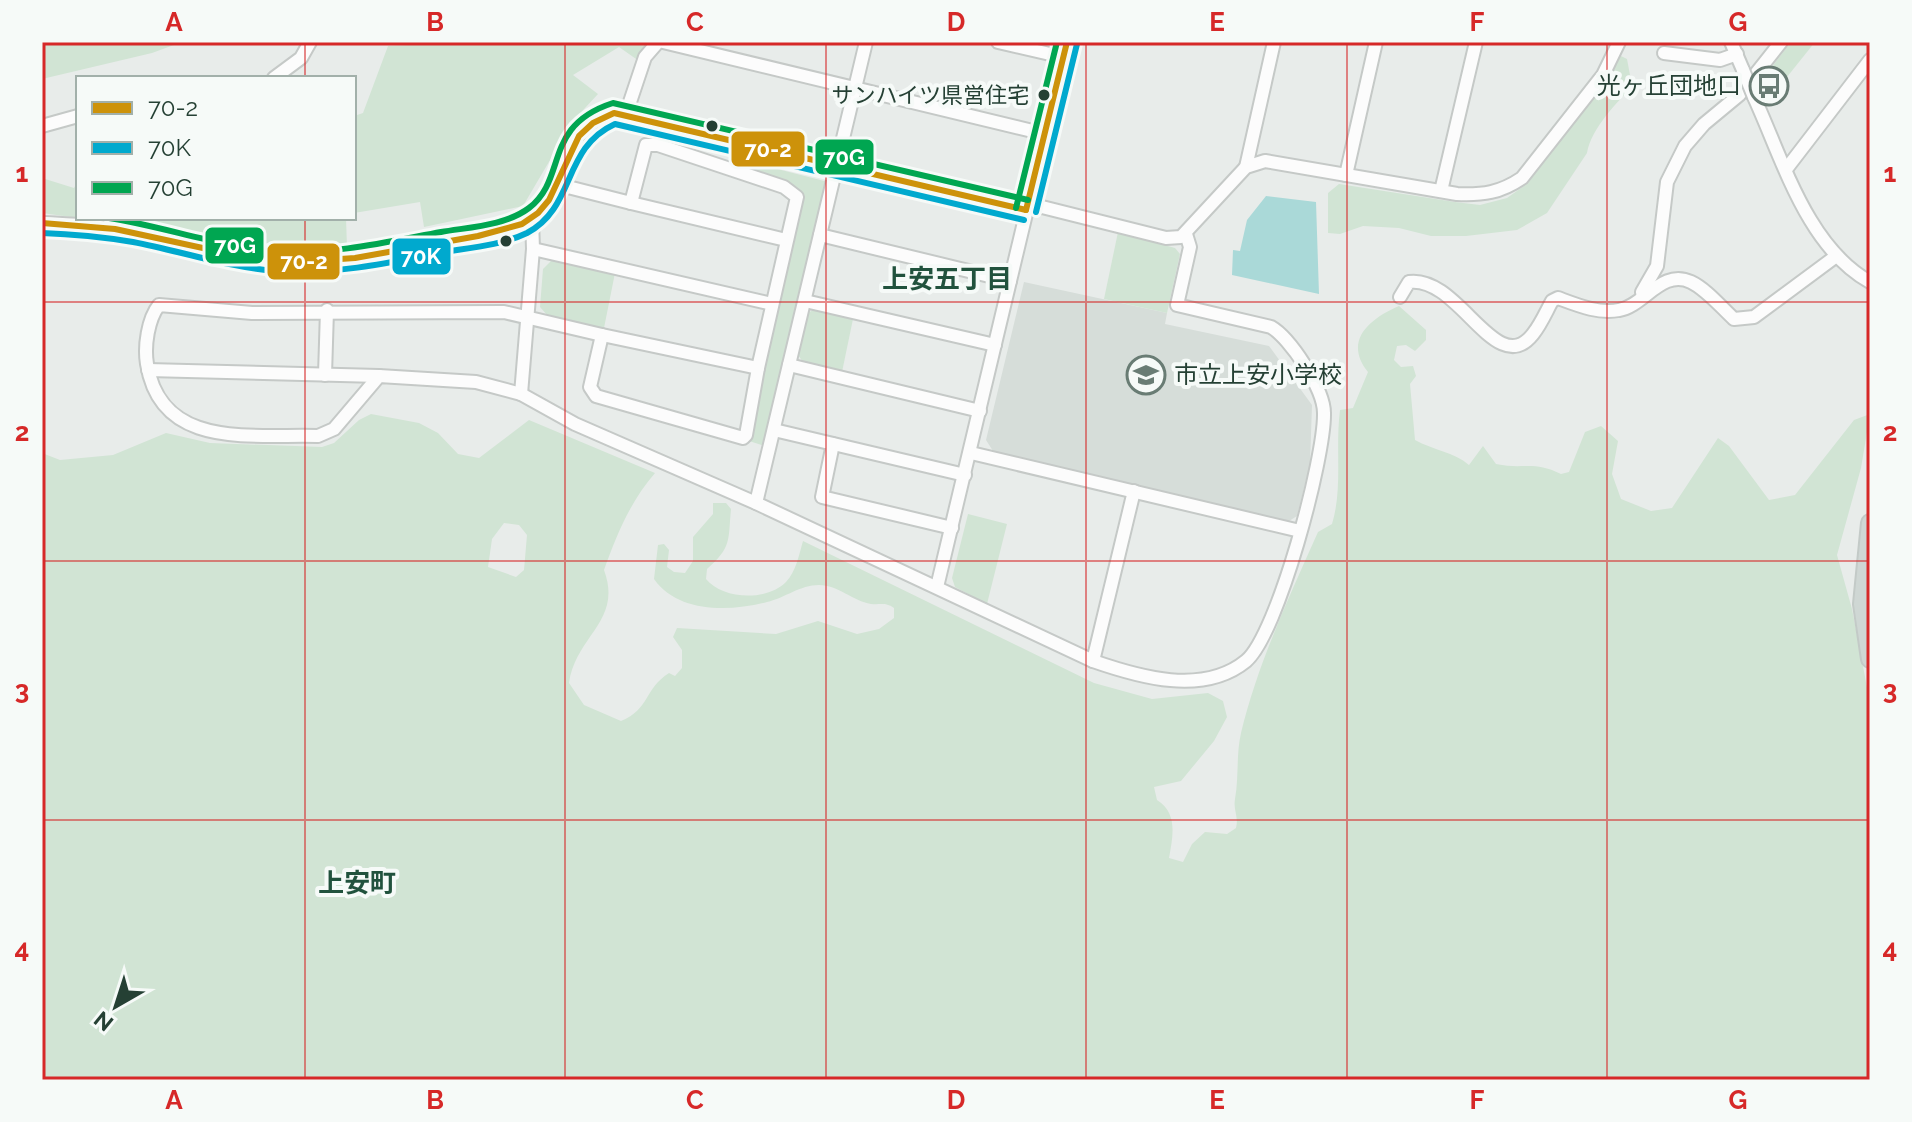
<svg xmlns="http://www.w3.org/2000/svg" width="1912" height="1122" viewBox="0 0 1912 1122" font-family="Raleway,'Noto Sans JP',sans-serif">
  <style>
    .built { fill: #d6ddd9 }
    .green { fill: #d1e4d4; fill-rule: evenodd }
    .water { fill: #aad9d8 }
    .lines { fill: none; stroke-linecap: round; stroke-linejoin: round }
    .minor-casing { stroke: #c5c9c7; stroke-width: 16 }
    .major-casing { stroke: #c3cac7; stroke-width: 20 }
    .minor { stroke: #fcfcfc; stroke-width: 12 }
    .major { stroke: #cfd7d4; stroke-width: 16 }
    .minor-bridge-casing { stroke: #c5c9c7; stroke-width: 16; stroke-linecap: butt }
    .minor-bridge { stroke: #fcfcfc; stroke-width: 12 }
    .bus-1-casing { stroke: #f6faf8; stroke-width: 12 }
    .bus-2-casing { stroke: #f6faf8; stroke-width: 12 }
    .bus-3-casing { stroke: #f6faf8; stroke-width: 12 }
    .bus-1 { stroke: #cd920a; stroke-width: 6 }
    .bus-2 { stroke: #00a9ce; stroke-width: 6 }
    .bus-3 { stroke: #00a651; stroke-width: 6 }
    .grid { fill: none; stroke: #d62828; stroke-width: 2; stroke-opacity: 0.55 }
    .bus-dot { fill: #254034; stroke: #f6faf8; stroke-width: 3 }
    .labels { text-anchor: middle; stroke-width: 8; stroke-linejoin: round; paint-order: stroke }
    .bus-label { font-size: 22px; fill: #254034; stroke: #f6faf8; text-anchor: end }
    .poi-label { font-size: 24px; fill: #254034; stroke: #f6faf8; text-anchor: end }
    .neighbourhood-label { font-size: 26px; font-weight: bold; fill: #21523d; stroke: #f6faf8 }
    .line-badge { stroke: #f6faf8; stroke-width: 3 }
    .badge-label { font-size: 22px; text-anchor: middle; font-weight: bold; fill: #fff }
    .neatline { fill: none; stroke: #d62828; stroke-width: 3 }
    .grid-label { font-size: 26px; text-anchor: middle; font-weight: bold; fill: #d62828 }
  </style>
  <rect width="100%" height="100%" fill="#e8ecea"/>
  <path class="built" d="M1024,282L1167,313L1165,324L1269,346L1312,405L1310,464L1297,516L1289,521L993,451L986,440Z"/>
  <g class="green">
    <path d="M50,42H182L152,53L42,79V44Z"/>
    <path d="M471,42H650L639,61L619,47L573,75L598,94L573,121L523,206L424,227L420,202L354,213V116L363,113L388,46Z"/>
    <path d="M1791,42H1815L1771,97L1763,78Z"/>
    <path d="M1621,56L1627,59L1630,75L1636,84C1618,100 1591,129 1587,153L1547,213L1517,230L1466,236H1431L1399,228L1363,226L1340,234L1328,233V193L1339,184L1455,202L1480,205L1507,198L1528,183Z"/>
    <path d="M747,161L828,182L765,446L749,441L802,197L788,182L746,171Z"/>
    <path d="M42,178L74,188L78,181V218L42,213Z"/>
    <path d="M81,218H346L347,247H297Z"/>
    <path d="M1118,232L1175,248L1180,254L1167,313L1104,299Z"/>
    <path d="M552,260L615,273L604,328L548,316L540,307L543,269Z"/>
    <path d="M1399,306L1426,330V340L1415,351L1406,345L1397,346L1394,360L1401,367L1413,366L1416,376L1410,384L1415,440C1433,450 1454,452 1469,465L1483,446L1496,464C1524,470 1533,460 1561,474L1569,472L1585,432L1601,426L1618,441L1612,474L1621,499L1651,511L1672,508L1718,438L1729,446L1769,500L1795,495L1854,420L1870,414L1861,468L1837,555L1852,609L1870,703V1080H42V453L60,460L113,455L166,433L210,443L322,447L334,443L359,420L371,414L419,423L438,433L458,454L479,458L529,420L655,473C630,502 617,534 604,570C623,621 576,635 569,683L584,705L621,721C650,709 644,689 669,673L675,676L682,668V650L673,637L677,628L776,634L818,621L857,634L879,629L894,618V608C885,602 881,605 871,604C853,601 838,585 819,585C800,585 785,598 767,602C729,612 678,613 654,579L658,545L664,544L669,550L667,567L674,572L685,573L693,561V537L713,514V503H726L731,509C728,541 732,547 707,569L706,579C722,599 766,602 786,582C796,571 799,555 803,541L1094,683L1152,699L1208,693L1223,701L1227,717L1214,741L1181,781L1154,787L1157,800C1178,813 1173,836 1169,858L1183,862L1192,844L1205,832L1227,834L1236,828C1239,817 1233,810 1235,799C1239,777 1236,755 1241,733C1258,663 1289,597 1318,532L1332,524C1343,488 1335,449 1340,410L1353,408L1368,372C1343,341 1369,319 1399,306ZM504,523L519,525L527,535L524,570L516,577L488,567L492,539Z"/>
    <path d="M813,310L853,319L842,372L803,362L798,355L808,313Z"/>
    <path d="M968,514L1007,524L987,604L955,587L952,578Z"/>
  </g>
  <path class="water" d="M1266,196L1316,202L1319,294L1232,275L1233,250L1240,251L1247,220Z"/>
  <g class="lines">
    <g class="minor-casing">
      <g id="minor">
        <path d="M663,42L1045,134"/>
        <path d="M998,42L1063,57"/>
        <path d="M1731,42L1743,70"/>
        <path d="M1664,53L1720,60L1737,54"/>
        <path d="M274,78L301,58L310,42"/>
        <path d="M1754,97C1783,160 1807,247 1870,282"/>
        <path d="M626,114L645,57L658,42"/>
        <path d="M42,126L78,116"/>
        <path d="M1246,167L1274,42"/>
        <path d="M1787,168L1870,60"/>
        <path d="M1346,175L1376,42"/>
        <path d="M556,184L631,203L646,145H658L784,187L797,197L758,368L746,435L743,438L596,396L590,387L602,335L504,312L252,313L159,305C148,319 144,346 147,364C161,450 251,434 318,436L334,429L379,376L476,382L521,394L575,424L756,503L1093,661C1139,677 1203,696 1246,661C1278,634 1325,457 1324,413C1324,389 1290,338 1271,327L1177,305L1190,247L1186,234"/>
        <path d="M1441,191L1476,42"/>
        <path d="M631,203L786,240"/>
        <path d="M42,223C66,224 91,225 115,229C169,237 221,256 276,261C329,265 382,254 433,244C462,238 495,235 522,224C574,201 547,133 614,113L1026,210L1042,207L1166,238L1181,237L1246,167L1265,161L1457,194C1483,195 1500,193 1522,178L1603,75L1619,42"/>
        <path d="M820,235L1010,281"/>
        <path d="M533,249L772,304"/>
        <path d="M1400,297L1409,282C1459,275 1496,381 1533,334C1541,324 1546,312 1552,301L1558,298C1577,305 1598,314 1619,310C1644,306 1662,268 1691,282C1706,289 1721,307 1734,319L1754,317L1835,257"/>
        <path d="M1643,297L1642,292L1657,266L1667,182L1685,146L1704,124L1739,95L1781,42"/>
        <path d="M805,301L995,345"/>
        <path d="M602,335L758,368"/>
        <path d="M789,365L980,411"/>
        <path d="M148,370L379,376"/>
        <path d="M325,375L327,310"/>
        <path d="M521,394L533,249L532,219"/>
        <path d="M774,430L965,475"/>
        <path d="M833,444L822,497L952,528"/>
        <path d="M971,453L1300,531"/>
        <path d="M756,503L866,42"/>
        <path d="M937,587L1067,42"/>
        <path d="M1093,661L1134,491"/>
      </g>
    </g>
    <g class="major-casing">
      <path id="major" d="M1870,523L1862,604L1870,659"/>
    </g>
    <use href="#minor" class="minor"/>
    <use href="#major" class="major"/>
    <g class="minor-bridge-casing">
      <path id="minor-bridge" d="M1743,70L1754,97"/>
    </g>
    <use href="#minor-bridge" class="minor-bridge"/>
    <g class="bus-1-casing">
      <g id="bus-1">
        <path d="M1026,210L1067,42"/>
        <path d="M42,223L115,229L235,255L296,262L355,258L478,236L522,224L538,213L549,200L579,136L593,123L614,113L1026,210"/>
      </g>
    </g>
    <g class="bus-2-casing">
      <g id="bus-2">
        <path d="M1036,212L1077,44"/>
        <path d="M42,233C72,234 103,237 133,242C180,251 227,267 276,271C330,275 385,264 438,253C467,248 500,246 527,233C576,207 562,148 615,124L1024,220"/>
      </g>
    </g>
    <g class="bus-3-casing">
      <g id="bus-3">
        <path d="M1016,208L1057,42"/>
        <path d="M109,218C166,227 220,247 277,251C333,255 387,242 441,232C469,227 505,226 529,208C568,178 542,126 613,103L1028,200"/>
      </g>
    </g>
    <use href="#bus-1" class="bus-1"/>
    <use href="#bus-2" class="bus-2"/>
    <use href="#bus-3" class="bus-3"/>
  </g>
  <path class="grid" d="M305,42V78M565,42V1080M826,42V1080M1086,42V1080M1347,42V1080M1607,42V1080M305,218V1080M42,302H1870M42,561H1870M42,820H1870"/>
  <defs>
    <g id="bus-ring" transform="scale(2)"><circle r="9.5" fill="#f6faf8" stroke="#697c74" stroke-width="1.5"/><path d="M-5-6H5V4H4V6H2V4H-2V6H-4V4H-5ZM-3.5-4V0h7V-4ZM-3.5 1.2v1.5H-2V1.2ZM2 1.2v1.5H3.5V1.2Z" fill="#697c74"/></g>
    <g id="school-ring" transform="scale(2)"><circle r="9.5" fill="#f6faf8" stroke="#697c74" stroke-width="1.5"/><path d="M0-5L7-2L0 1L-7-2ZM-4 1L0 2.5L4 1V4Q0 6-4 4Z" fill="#697c74"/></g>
  </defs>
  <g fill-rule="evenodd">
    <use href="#bus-ring" x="1769" y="86"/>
    <use href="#school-ring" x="1146" y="375"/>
  </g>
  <g class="bus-dot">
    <circle cx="1044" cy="95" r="7"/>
    <circle cx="712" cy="126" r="7"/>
    <circle cx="506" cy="241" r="7"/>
  </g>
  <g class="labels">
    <g class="bus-label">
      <text x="1029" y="103">サンハイツ県営住宅</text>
    </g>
    <g class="poi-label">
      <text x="1741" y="94">光ヶ丘団地口</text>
      <text x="1174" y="383" text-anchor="start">市立上安小学校</text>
    </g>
    <g class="neighbourhood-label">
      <text x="947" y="288">上安五丁目</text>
      <text x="357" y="892">上安町</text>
    </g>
  </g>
  <g class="line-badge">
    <rect x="730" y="130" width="76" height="38" rx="8" fill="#cd920a"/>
    <rect x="814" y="138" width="61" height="38" rx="8" fill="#00a651"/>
    <rect x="204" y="226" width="61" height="39" rx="8" fill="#00a651"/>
    <rect x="391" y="237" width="61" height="39" rx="8" fill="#00a9ce"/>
    <rect x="266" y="242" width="75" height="39" rx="8" fill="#cd920a"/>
  </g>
  <g class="badge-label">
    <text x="768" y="157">70-2</text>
    <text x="844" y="165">70G</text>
    <text x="235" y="253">70G</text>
    <text x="421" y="264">70K</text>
    <text x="304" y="269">70-2</text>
  </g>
  <rect width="1912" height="1122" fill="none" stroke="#f6faf8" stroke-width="88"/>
  <rect x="76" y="76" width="280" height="144" fill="#f6faf8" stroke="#a2b0aa" stroke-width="2"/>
  <rect x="92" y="102" width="40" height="12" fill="#cd920a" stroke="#a2b0aa" stroke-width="2"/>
  <text x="148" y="116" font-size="24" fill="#254034">70-2</text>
  <rect x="92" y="142" width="40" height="12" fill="#00a9ce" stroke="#a2b0aa" stroke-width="2"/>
  <text x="148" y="156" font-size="24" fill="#254034">70K</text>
  <rect x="92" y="182" width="40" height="12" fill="#00a651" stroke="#a2b0aa" stroke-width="2"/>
  <text x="148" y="196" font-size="24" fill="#254034">70G</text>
  <g transform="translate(116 1006) rotate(219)" stroke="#f6faf8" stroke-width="6" paint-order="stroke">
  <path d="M0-6L14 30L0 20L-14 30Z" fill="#254034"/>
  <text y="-12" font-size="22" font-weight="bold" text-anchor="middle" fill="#254034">N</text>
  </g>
  <rect x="44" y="44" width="1824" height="1034" class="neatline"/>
  <g class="grid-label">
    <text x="174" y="31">A</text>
    <text x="435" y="31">B</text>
    <text x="695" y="31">C</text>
    <text x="956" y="31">D</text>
    <text x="1217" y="31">E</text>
    <text x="1477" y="31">F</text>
    <text x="1738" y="31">G</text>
    <text x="22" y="182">1</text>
    <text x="1890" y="182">1</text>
    <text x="22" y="441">2</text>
    <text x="1890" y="441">2</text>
    <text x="22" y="699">3</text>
    <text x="1890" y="699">3</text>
    <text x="22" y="958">4</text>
    <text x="1890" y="958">4</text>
    <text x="174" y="1109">A</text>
    <text x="435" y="1109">B</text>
    <text x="695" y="1109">C</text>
    <text x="956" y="1109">D</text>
    <text x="1217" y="1109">E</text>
    <text x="1477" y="1109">F</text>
    <text x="1738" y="1109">G</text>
  </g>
</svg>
